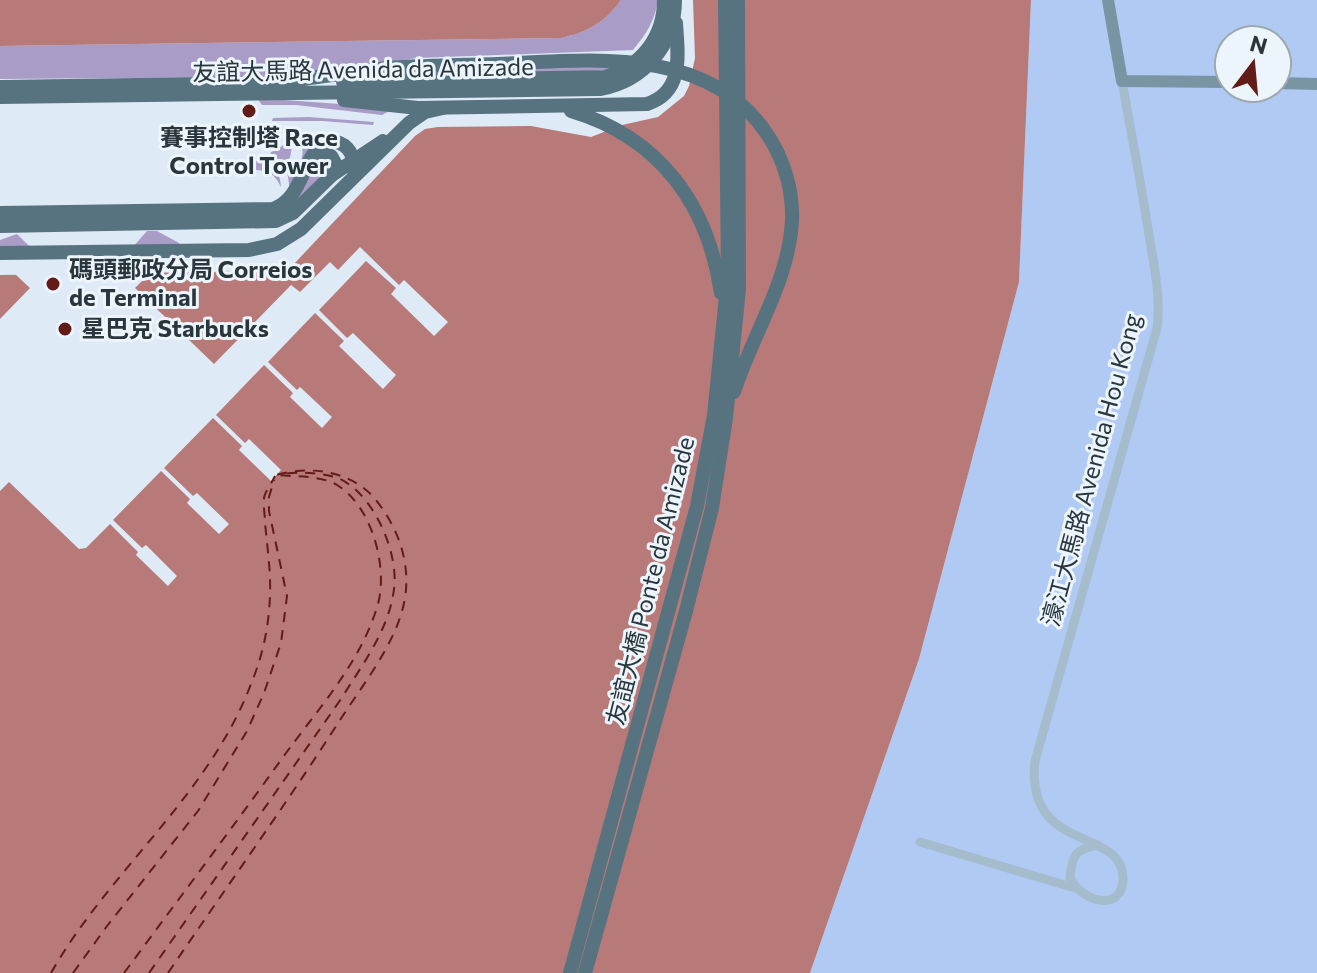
<svg xmlns="http://www.w3.org/2000/svg" width="1317" height="973" viewBox="0 0 1317 973" font-family="Commissioner,'Noto Sans SC',sans-serif">
  <style>
    .green { fill: #a99cc7 }
    .sand { fill: #b1caf4; fill-rule: evenodd }
    .water { fill: #b77a79 }
    .pier { fill: #deeaf6 }
    .lines { fill: none; stroke-linecap: round; stroke-linejoin: round }
    .ferry { stroke: #631b18; stroke-width: 2; stroke-dasharray: 10 8; stroke-linecap: butt }
    .minor { stroke: #a5bccd; stroke-width: 9 }
    .secondary { stroke: #7995a4; stroke-width: 12 }
    .primary { stroke: #587380; stroke-width: 14 }
    .poi-dot { fill: #631b18; stroke: #ecf4fc; stroke-width: 3 }
    .labels { text-anchor: middle; stroke-width: 6; stroke-linejoin: round; paint-order: stroke }
    .street-label { font-size: 24px; fill: #29363c; stroke: #ecf4fc }
    .poi-label { font-size: 24px; font-weight: bold; fill: #29363c; stroke: #ecf4fc; text-anchor: start }
  </style>
  <rect width="100%" height="100%" fill="#deeaf6"/>
  <g class="green">
    <path d="M621,0H658C655,21 646,34 633,50L417,58L323,74L263,77L0,79V46L559,38C585,34 606,22 621,0Z"/>
    <path d="M617,64L610,70L404,77L406,71Z"/>
    <path d="M257,98L395,108L382,115L373,114L296,105H262Z"/>
    <path d="M309,117L374,122L373,125L322,121H272L273,118Z"/>
    <path d="M303,132L310,137L312,147L290,190L287,171C303,166 306,153 299,139Z"/>
    <path d="M287,143L292,146L290,158L285,161L278,160L270,153Z"/>
    <path d="M325,158L331,168L293,208L292,205C305,191 307,166 325,158Z"/>
    <path d="M254,161C272,162 280,169 281,187C275,175 269,170 255,170Z"/>
    <path d="M147,231H157L179,243L181,249L132,248Z"/>
    <path d="M17,234L31,248H0V240Z"/>
  </g>
  <path class="sand" d="M1031,0H1317V973H810L919,659L1019,282ZM1229,40H1277V88H1229Z"/>
  <g class="water">
    <path d="M0,0H621C606,22 585,34 559,38L0,46Z"/>
    <path d="M693,0H1031L1019,282L919,659L810,973H0V275L272,271L292,266L415,136L425,129L438,127L531,126L591,137L622,125L658,117L684,96L689,86L695,58Z"/>
  </g>
  <path class="pier" d="M360,247L399,285L404,280L448,322L434,336L391,294L396,288L366,261L319,310L347,338L353,333L396,375L383,389L339,346L344,341L315,313L268,362L297,390L300,387L332,417L322,428L290,397L293,393L264,365L216,415L245,443L249,439L281,470L271,481L239,450L242,446L213,418L164,468L193,496L197,493L229,524L219,534L187,503L190,499L161,471L113,520L142,548L146,545L177,576L168,586L136,555L138,552L110,524L86,548L79,549L9,482L0,491V319L30,288L15,274L150,273L135,288L214,364L291,285L300,292L330,262L338,270Z"/>
  <g class="lines">
    <g class="ferry">
      <path d="M51,973C109,871 209,795 251,684C263,655 269,626 270,595C271,571 267,546 265,522C265,515 263,505 264,498C265,491 272,483 275,476"/>
      <path d="M73,973L107,926L198,811L247,731L264,693L281,643L287,596L269,511V497L274,480"/>
      <path d="M124,973C178,900 233,827 286,753C320,707 362,660 378,604C388,567 372,506 337,485C320,475 296,477 277,475"/>
      <path d="M149,973L341,699C362,665 389,630 394,589C399,553 374,495 340,479C326,473 299,471 285,474"/>
      <path d="M168,973C225,889 285,806 340,720C362,686 396,643 404,603C412,566 399,529 376,500C352,471 311,465 276,475"/>
    </g>
    <g class="minor">
      <path d="M920,842L1075,888"/>
      <path d="M1098,845C1075,849 1072,855 1070,878C1082,902 1122,913 1123,879C1124,826 1025,855 1035,761L1157,328C1161,297 1154,266 1149,235C1141,183 1131,132 1122,81"/>
    </g>
    <g class="secondary">
      <path d="M1108,0L1122,81L1229,82"/>
      <path d="M1277,83L1317,84"/>
    </g>
    <g class="primary">
      <path d="M343,82L605,77C641,67 664,37 664,0"/>
      <path d="M274,83C312,78 350,72 388,68C425,65 462,65 498,64C589,60 708,45 767,134C784,159 793,190 792,220C789,282 752,335 734,392"/>
      <path d="M0,87L282,83"/>
      <path d="M0,97L600,89C644,81 675,45 675,0"/>
      <path d="M344,100L418,108L647,104C684,92 678,55 676,23"/>
      <path d="M571,111C659,137 708,204 721,293"/>
      <path d="M312,159L320,153L331,156L336,165L332,175"/>
      <path d="M0,213L273,209C305,198 300,155 328,141C345,141 355,152 353,169"/>
      <path d="M0,226L276,221L293,213L332,175L383,141"/>
      <path d="M0,253L249,250L277,244L301,229L409,123L425,112L443,108"/>
      <path d="M570,973L697,506L714,415L728,277L725,0"/>
      <path d="M585,973L686,611L712,508L726,418L739,289L738,0"/>
    </g>
  </g>
  <g class="poi-dot">
    <circle cx="249" cy="111" r="8"/>
    <circle cx="53" cy="284" r="8"/>
    <circle cx="65" cy="329" r="8"/>
  </g>
  <g class="labels">
    <g class="street-label">
      <text transform="translate(363 70) rotate(-1)" y="8">友誼大馬路 Avenida da Amizade</text>
      <text transform="translate(1092 470) rotate(-75)" y="8">濠江大馬路 Avenida Hou Kong</text>
      <text transform="translate(651 581) rotate(-76)" y="8">友誼大橋 Ponte da Amizade</text>
    </g>
    <g class="poi-label">
      <text x="249" y="146" text-anchor="middle">賽事控制塔 Race<tspan x="249" dy="28">Control Tower</tspan></text>
      <text x="69" y="278">碼頭郵政分局 Correios<tspan x="69" dy="28">de Terminal</tspan></text>
      <text x="81" y="337">星巴克 Starbucks</text>
    </g>
  </g>
  <g transform="translate(1253 64) rotate(16)"><circle r="38" fill="#ecf4fc" stroke="#9ea8af" stroke-width="2"/>
  <path d="M0-6L14 30L0 20L-14 30Z" fill="#631b18"/>
  <text y="-12" font-size="22" font-weight="bold" text-anchor="middle" fill="#29363c">N</text>
  </g>
</svg>
